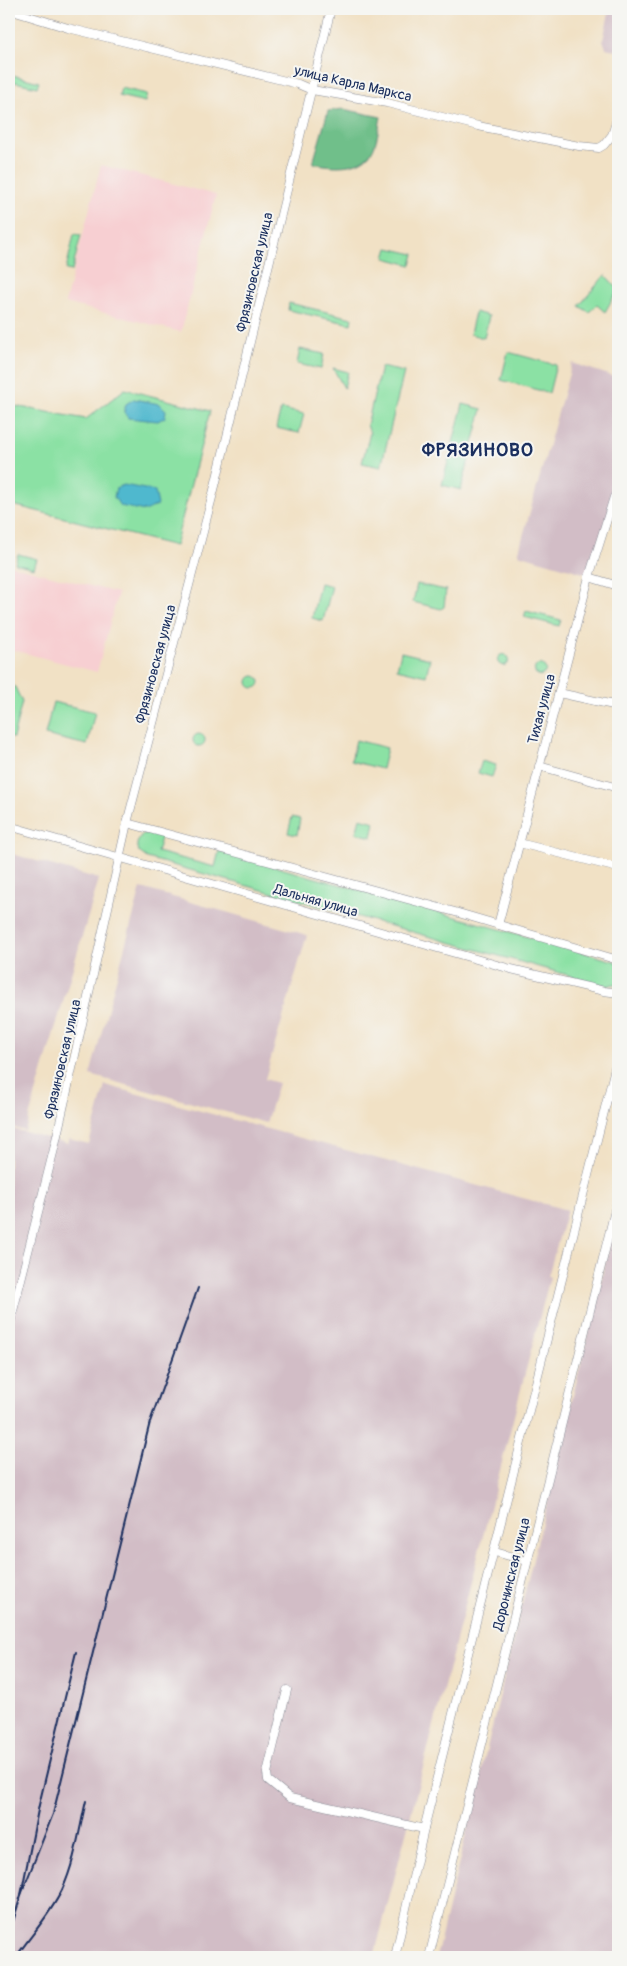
<svg xmlns="http://www.w3.org/2000/svg" width="627" height="1966" viewBox="0 0 627 1966" font-family="Pangolin,sans-serif">
  <style>
    .built { fill: #f7cfd2 }
    .industrial { fill: #d2bdc6 }
    .green { fill: #8be1a4; stroke: #538881 }
    .forest { fill: #70bf8a; stroke: #467774 }
    .water { fill: #50b8ce; stroke: #367496 }
    .lines { fill: none; stroke-linecap: round; stroke-linejoin: round }
    .minor-casing { stroke: #868892; stroke-width: 9 }
    .minor { stroke: #fff; stroke-width: 8 }
    .rail { stroke: #1b2f5e; stroke-width: 2 }
    .labels { text-anchor: middle; stroke-width: 4; stroke-linejoin: round; paint-order: stroke }
    .street-label { font-size: 14px; fill: #1b2f5e; stroke: #f6f6f2 }
    .district-label { font-size: 19px; font-weight: bold; letter-spacing: 1px; fill: #1b2f5e; stroke: #f6f6f2 }
  </style>
  <rect width="100%" height="100%" fill="#f6f6f2"/>
  <filter id="ink" filterUnits="userSpaceOnUse"><feTurbulence type="fractalNoise" baseFrequency=".02" numOctaves="2"/><feDisplacementMap in="SourceGraphic" scale="10" xChannelSelector="R" yChannelSelector="G"/><feConvolveMatrix kernelMatrix="1 2 1 2 8 2 1 2 1" color-interpolation-filters="sRGB"/></filter>
  <filter id="wash" filterUnits="userSpaceOnUse"><feTurbulence type="fractalNoise" baseFrequency=".0096" numOctaves="4" result="noise"/><feDisplacementMap in="SourceGraphic" scale="20" xChannelSelector="R" yChannelSelector="G"/><feGaussianBlur stdDeviation="1.12" result="paint"/><feColorMatrix in="noise" values="0 0 0 0 0 0 0 0 0 0 0 0 0 0 0 0 0 1.4 0 .05"/><feComposite in="paint" operator="in"/></filter>
  <g filter="url(#wash)">
    <rect width="100%" height="100%" fill="#f1e1c5"/>
    <g class="built">
      <path d="M101,165L216,195L181,332L65,303Z"/>
      <path d="M9,565L118,593L97,672L9,649Z"/>
    </g>
    <g class="industrial">
      <path d="M610,9H618V51L606,48L603,40Z"/>
      <path d="M572,363L618,378V491L587,574L518,554Z"/>
      <path d="M9,853L99,879L25,1131L9,1126Z"/>
      <path d="M141,888L307,935L265,1079L278,1083L266,1123L90,1075Z"/>
      <path d="M105,1085L567,1210L548,1276L550,1277L374,1957H9V1128L67,1143L69,1139L89,1144Z"/>
      <path d="M618,1211V1957H436Z"/>
    </g>
    <g class="green">
      <path d="M9,74L39,82L37,87L15,82L9,101Z"/>
      <path d="M121,88L147,94L145,102L119,96Z"/>
      <path d="M74,234L81,235L72,271L66,270Z"/>
      <path d="M388,248L414,254L411,265L385,258Z"/>
      <path d="M605,275L618,289L605,312L597,305L589,312L579,306Z"/>
      <path d="M289,303L352,318L351,324L288,310Z"/>
      <path d="M475,312L489,316L484,338L470,334Z"/>
      <path d="M300,349L324,354L321,369L297,364Z"/>
      <path d="M508,352L556,365L549,393L501,380Z"/>
      <path d="M381,367L404,372L381,467L362,463L370,433L367,425Z"/>
      <path d="M333,368L348,372L344,388Z"/>
      <path d="M125,389L210,411L175,546L9,504V405L86,419Z"/>
      <path d="M463,404L482,409L461,490L442,485Z"/>
      <path d="M281,409L304,414L299,433L276,428Z"/>
      <path d="M18,554L37,559L34,568L15,563Z"/>
      <path d="M320,583L332,586L323,621L312,618Z"/>
      <path d="M417,584L446,590L444,607L441,609L413,602Z"/>
      <path d="M526,611L561,620L559,626L524,617Z"/>
      <path d="M401,652L430,659L426,676L397,669Z"/>
      <circle cx="503" cy="660" r="5.5"/>
      <circle cx="540" cy="670" r="5.5"/>
      <circle cx="254" cy="682" r="6"/>
      <path d="M9,685L15,687L22,702L13,738L9,737Z"/>
      <path d="M53,702L95,712L87,745L45,735Z"/>
      <circle cx="199" cy="740" r="6"/>
      <path d="M356,740L387,748L382,769L351,761Z"/>
      <path d="M482,761L496,765L492,777L478,773Z"/>
      <path d="M292,817L300,819L297,835L288,833Z"/>
      <path d="M360,818L375,822L372,837L356,833Z"/>
      <path d="M147,832L162,835L157,852L215,867L219,851L614,961L618,963V983L607,986L147,858L139,852L137,843L142,835Z"/>
    </g>
    <path class="forest" d="M343,109L381,117C379,126 377,143 372,151C360,170 331,167 313,163L328,111Z"/>
    <g class="water">
      <path d="M134,399L159,404L166,410L165,417L158,421L128,418L124,412L126,404Z"/>
      <path d="M124,485L155,491L158,505L145,511L120,506L114,497L116,488Z"/>
    </g>
  </g>
  <g filter="url(#ink)">
    <g class="lines">
      <g class="minor-casing">
        <g id="minor">
          <path d="M9,10L68,28L298,84L312,90L387,103L478,126L579,146L599,148L604,145L612,135L618,116"/>
          <path d="M589,577L618,586"/>
          <path d="M559,693L618,706"/>
          <path d="M539,766L618,788"/>
          <path d="M127,823L455,912L618,960"/>
          <path d="M9,826L511,969L604,991L618,993"/>
          <path d="M519,843L618,868"/>
          <path d="M498,925L589,577L614,497L618,494"/>
          <path d="M9,1327L54,1149L127,823L215,486L331,9"/>
          <path d="M495,1552L527,1561"/>
          <path d="M287,1690L267,1773L268,1780L290,1798L424,1829L618,1056"/>
          <path d="M395,1957L424,1829"/>
          <path d="M429,1957L618,1198"/>
        </g>
      </g>
      <use href="#minor" class="minor"/>
      <g class="rail">
        <path d="M21,1895L53,1814L150,1422L198,1288"/>
        <path d="M9,1935L21,1895L39,1805L76,1652"/>
        <path d="M16,1957C31,1935 50,1915 62,1890C75,1862 79,1831 86,1801"/>
      </g>
    </g>
  </g>
  <g class="labels">
    <g class="street-label">
      <text transform="translate(353 83) rotate(13)" y="5">улица Карла Маркса</text>
      <text transform="translate(254 272) rotate(-77)" y="5">Фрязиновская улица</text>
      <text transform="translate(155 664) rotate(-75)" y="5">Фрязиновская улица</text>
      <text transform="translate(541 709) rotate(-75)" y="5">Тихая улица</text>
      <text transform="translate(316 900) rotate(16)" y="5">Дальняя улица</text>
      <text transform="translate(62 1059) rotate(-77)" y="5">Фрязиновская улица</text>
      <text transform="translate(511 1574) rotate(-76)" y="5">Доронинская улица</text>
    </g>
    <g class="district-label">
      <text x="478" y="456">ФРЯЗИНОВО</text>
    </g>
  </g>
  <rect width="627" height="1966" fill="none" stroke="#f6f6f2" stroke-width="30"/>
</svg>
